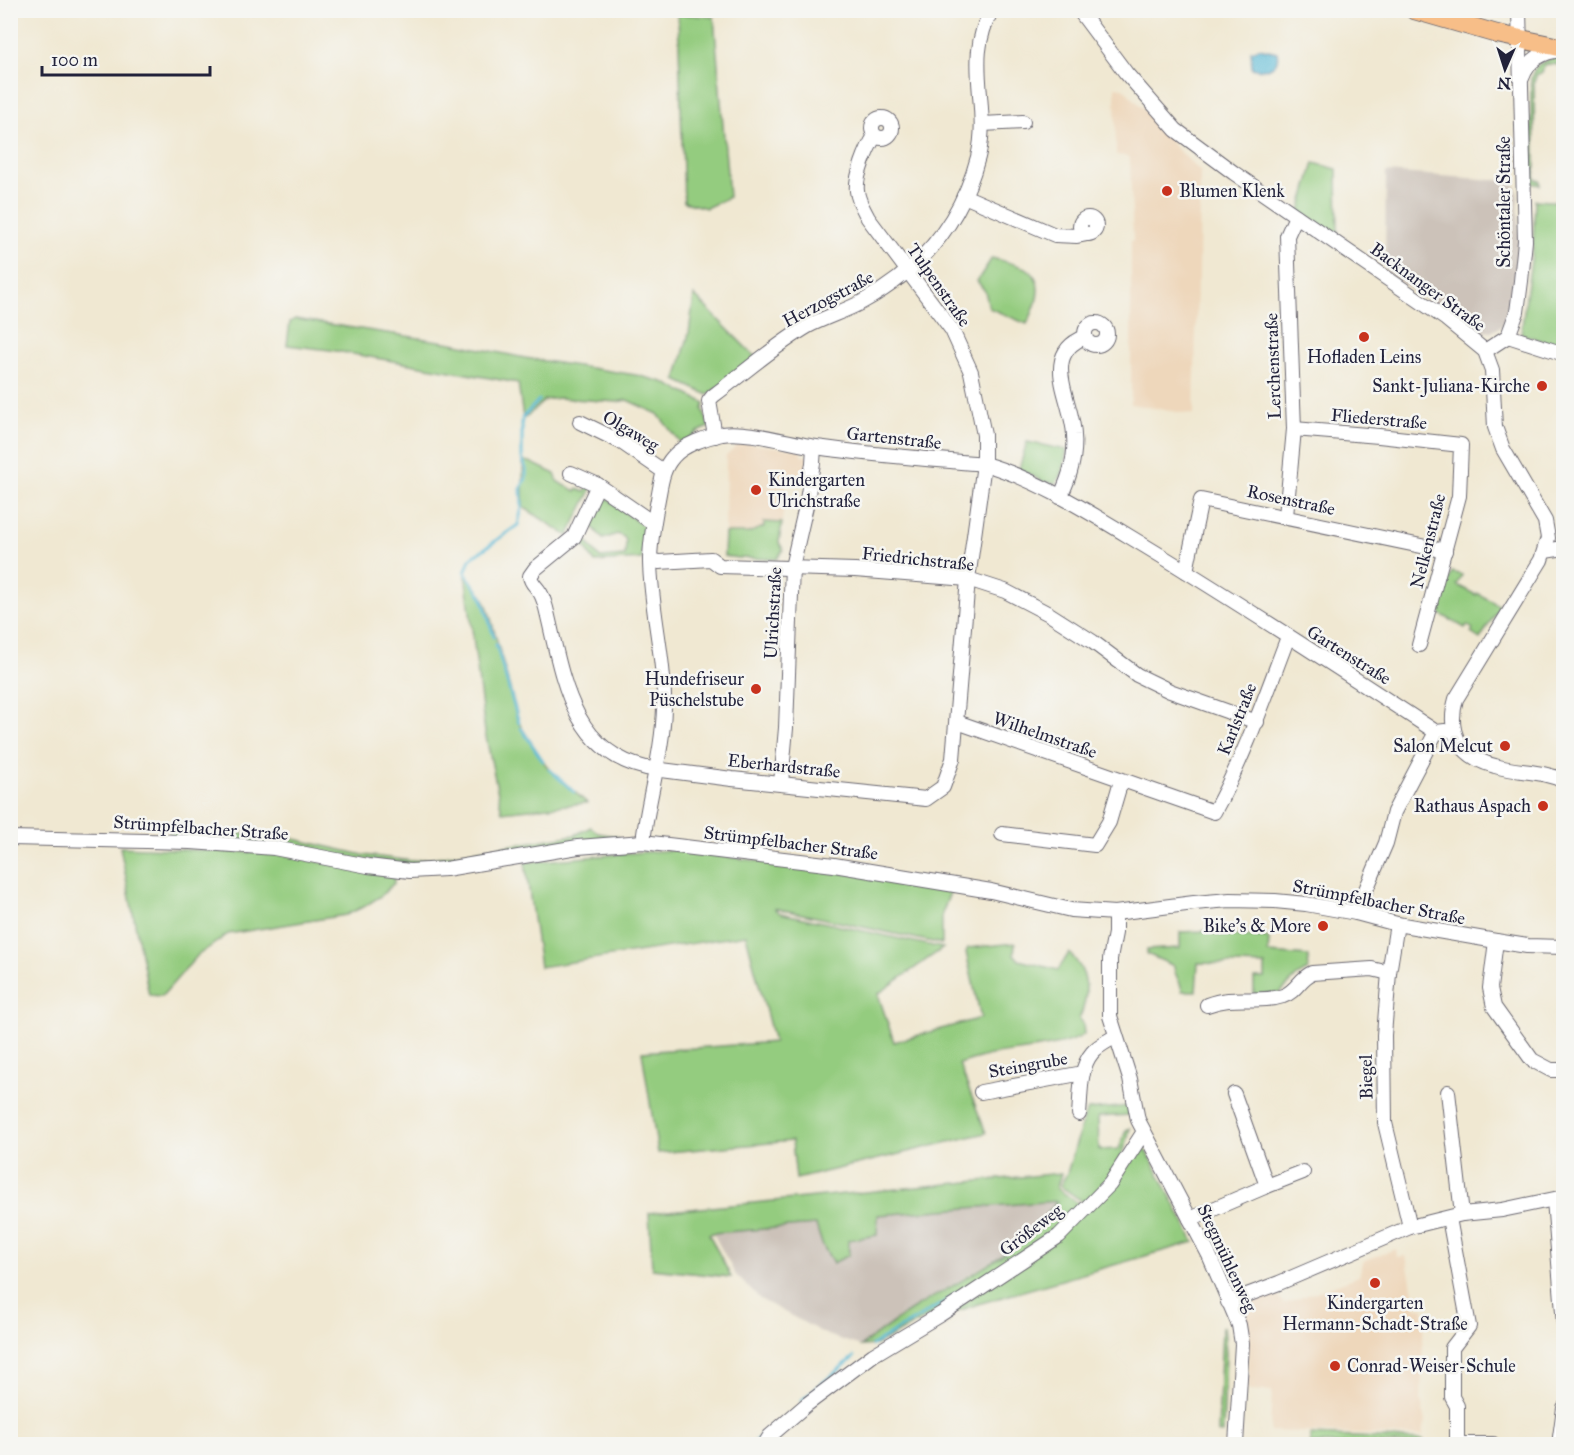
<svg xmlns="http://www.w3.org/2000/svg" width="1574" height="1455" viewBox="0 0 1574 1455" font-family="'IM FELL Great Primer',serif">
  <style>
    .built { fill: #eed7bb }
    .industrial { fill: #ccc2b9 }
    .green { fill: #94cc7f; stroke: #5b775d; stroke-width: 1.5 }
    .water { fill: #55b7d4; stroke: #3c6c88; stroke-width: 1.5 }
    .lines { fill: none; stroke-linecap: round; stroke-linejoin: round }
    .stream { stroke: #55b7d4; stroke-width: 3 }
    .minor-casing { stroke: #6a6770; stroke-width: 16 }
    .major-casing { stroke: #6a6770; stroke-width: 20 }
    .minor { stroke: #fff; stroke-width: 14 }
    .major { stroke: #f7be88; stroke-width: 18 }
    .poi-dot { fill: #c8321e; stroke: #f6f6f2; stroke-width: 2 }
    .labels { text-anchor: middle; stroke-width: 5; stroke-linejoin: round; paint-order: stroke }
    .poi-label { font-size: 18px; fill: #22223b; stroke: #f6f6f2; text-anchor: end }
    .street-label { font-size: 18px; fill: #22223b; stroke: #f6f6f2 }
  </style>
  <rect width="100%" height="100%" fill="#f6f6f2"/>
  <filter id="ink" filterUnits="userSpaceOnUse"><feTurbulence type="fractalNoise" baseFrequency=".0167" numOctaves="2"/><feDisplacementMap in="SourceGraphic" scale="12" xChannelSelector="R" yChannelSelector="G"/><feConvolveMatrix kernelMatrix="1 2 1 2 8 2 1 2 1" color-interpolation-filters="sRGB"/></filter>
  <filter id="wash" filterUnits="userSpaceOnUse"><feTurbulence type="fractalNoise" baseFrequency=".008" numOctaves="4" result="noise"/><feDisplacementMap in="SourceGraphic" scale="24" xChannelSelector="R" yChannelSelector="G"/><feGaussianBlur stdDeviation="1.35" result="paint"/><feColorMatrix in="noise" values="0 0 0 0 0 0 0 0 0 0 0 0 0 0 0 0 0 1.4 0 .05"/><feComposite in="paint" operator="in"/></filter>
  <g filter="url(#wash)">
    <rect width="100%" height="100%" fill="#f0e8d2"/>
    <g class="built">
      <path d="M1115,87L1123,88L1164,129L1175,147L1200,171L1199,280L1197,281L1194,415L1131,404V241L1133,240L1130,160L1128,156L1116,155Z"/>
      <path d="M740,443L801,450V456H808V466L792,482H786L782,523L765,522V526L748,533H725L726,456Z"/>
      <path d="M1396,1249L1397,1257L1406,1256L1416,1308H1424L1421,1400L1425,1420L1423,1436L1270,1431L1272,1391L1248,1390L1249,1342L1240,1308L1247,1298L1274,1288L1284,1304L1359,1276L1363,1261Z"/>
    </g>
    <g class="industrial">
      <path d="M1386,172L1509,181L1516,186L1518,196L1519,242L1518,285L1509,317L1501,327L1492,331L1483,332L1469,328L1385,272Z"/>
      <path d="M1058,1201L1035,1230L1011,1249L914,1308L861,1346L827,1335L760,1299L735,1274L713,1233L816,1225L822,1244L848,1240L877,1215Z"/>
    </g>
    <g class="green">
      <path d="M678,14L714,17L729,197L706,208L684,202Z"/>
      <path d="M1555,57H1563V68C1557,63 1551,63 1544,65L1542,73L1537,74L1534,82L1535,179L1540,181V185L1531,183V79C1534,65 1541,62 1555,57Z"/>
      <path d="M1314,163L1337,169L1338,238L1300,211Z"/>
      <path d="M1535,200L1563,202V347L1521,334L1533,246Z"/>
      <path d="M992,258C1001,261 1022,265 1029,270C1046,283 1035,309 1027,324L989,308L985,291L977,281Z"/>
      <path d="M694,295L756,358L708,395L676,380L689,333Z"/>
      <path d="M295,319L452,343L525,358L636,375L663,382L705,403L703,409L709,427L698,432L682,445L658,414L627,400L617,402L558,398L545,400L525,418H523L518,383L330,350L287,345L290,322Z"/>
      <path d="M1027,442L1067,450L1062,474L1056,483L1044,482L1019,469Z"/>
      <path d="M523,461L530,462L555,474L558,482L576,491L577,489L585,492L589,485L591,490L568,536L523,507Z"/>
      <path d="M604,496L644,527L642,559L595,562L581,542L583,537L600,558L625,556L626,541L624,537L617,534L603,539L587,520L597,497Z"/>
      <path d="M764,522L782,523L779,542L783,550L777,559L738,558L724,556L725,533H748L764,527Z"/>
      <path d="M1452,572L1462,575L1457,585L1476,595L1477,593L1498,605L1499,608L1480,639L1471,633L1473,629L1467,625L1465,628L1431,609L1441,576L1449,580Z"/>
      <path d="M465,573L483,597L488,608L520,725L548,768L587,803L502,812L485,732Z"/>
      <path d="M591,827L598,833L620,837L422,866L170,838V831L249,834L294,839L363,855L413,861L575,835Z"/>
      <path d="M120,847L273,853L394,876V883L381,896L365,906L346,915L228,934L197,956L162,996L149,995Z"/>
      <path d="M677,850L952,887L942,914V944L774,908L780,913L943,948L878,994L894,1042L981,1018L966,952L968,948L1015,943L1014,954L1019,960L1058,970L1069,953C1089,971 1090,995 1079,1019L1083,1024L1084,1034C1070,1047 1012,1051 991,1055C980,1057 969,1061 959,1064L986,1133L796,1179L792,1141L658,1153L642,1052L774,1042L746,935L540,967L525,862C576,859 626,852 677,850Z"/>
      <path d="M1205,931L1217,935L1267,937L1269,940L1268,953L1309,956L1308,970L1297,976L1280,993L1254,994V978H1265V965L1198,963L1196,991H1182C1181,981 1174,976 1174,966L1147,954V950L1180,948V932Z"/>
      <path d="M1128,1106L1129,1115L1098,1117L1099,1150L1119,1149L1126,1130L1130,1128C1122,1167 1113,1174 1085,1203L1060,1186L1067,1173L1085,1115L1088,1110Z"/>
      <path d="M1142,1149H1146L1194,1242L978,1304L944,1316L1022,1263Z"/>
      <path d="M1061,1173L1057,1188L1083,1207L1057,1234L939,1311L876,1345L861,1346C880,1332 898,1318 918,1306C968,1276 1024,1250 1057,1201L878,1215L877,1235L848,1240L849,1255L833,1263L822,1244L816,1225L713,1233L709,1234L731,1277L652,1269L649,1213Z"/>
      <path d="M1224,1327L1226,1353L1223,1433H1218L1222,1328Z"/>
      <path d="M1310,1435L1423,1440L1422,1444H1310Z"/>
    </g>
    <path class="water" d="M1259,48L1277,52C1281,68 1264,72 1252,68L1251,51Z"/>
    <g class="lines">
      <g class="stream">
        <path d="M494,637L482,597L465,573L470,559L518,525L522,507L521,488L526,478V469L522,458V422L523,417L539,400"/>
        <path d="M496,644L519,723"/>
        <path d="M521,728L543,761"/>
        <path d="M549,769L574,792"/>
        <path d="M872,1345L973,1285"/>
        <path d="M801,1401L854,1357"/>
        <path d="M753,1444L764,1433"/>
      </g>
    </g>
  </g>
  <g filter="url(#ink)">
    <g class="lines">
      <g class="minor-casing">
        <g id="minor">
          <path d="M1079,10L1126,73L1176,130L1234,173L1446,319L1485,351L1492,370L1495,427L1503,449L1545,521L1548,538L1541,560L1456,699C1446,734 1461,757 1495,766C1517,773 1542,770 1564,781"/>
          <path d="M1522,78C1529,59 1542,52 1561,50"/>
          <circle cx="882" cy="128" r="10"/>
          <path d="M982,124L1023,122"/>
          <path d="M964,196L1055,235L1077,236L1087,234"/>
          <circle cx="1088" cy="226" r="8"/>
          <circle cx="1096" cy="334" r="11"/>
          <path d="M1508,336L1564,354"/>
          <path d="M1485,351L1508,336L1517,312L1521,281L1525,241L1519,10"/>
          <path d="M580,422L621,442L663,471"/>
          <path d="M1294,429L1379,436L1461,445L1459,496L1419,645"/>
          <path d="M715,436L709,401L713,396C744,373 774,346 808,326C826,317 845,311 862,302C921,270 961,222 978,157C991,106 963,59 992,10"/>
          <path d="M571,473L598,485L653,523"/>
          <path d="M598,485L574,537L535,569L530,576C531,583 535,585 539,591C543,596 544,602 546,608C562,672 569,750 646,768L732,779L926,799L943,787L953,759L968,579L984,464V435L971,372L952,330L868,218C864,210 858,201 857,191C855,177 867,148 875,136"/>
          <path d="M1060,497C1070,477 1076,456 1074,435C1073,401 1039,355 1085,337"/>
          <path d="M1286,516L1294,429L1287,236L1296,216"/>
          <path d="M1545,551L1564,548"/>
          <path d="M650,560L659,562L711,559L720,566L855,570L968,579L1005,591L1049,614L1093,642L1137,675L1170,691L1257,722"/>
          <path d="M1186,571L1201,500L1445,551"/>
          <path d="M957,722L1214,812C1245,756 1265,697 1288,637"/>
          <path d="M781,783L786,728L792,567L806,506L813,463L814,447"/>
          <path d="M1002,834L1095,845L1109,822L1121,781"/>
          <path d="M10,838L191,842L274,848L368,866L410,871L446,869L578,847L643,842L834,865L991,891L1071,910L1115,913L1194,903L1230,900L1275,901L1306,904L1356,913L1397,924L1496,941L1527,946L1564,947"/>
          <path d="M643,842C648,797 663,753 664,707C665,659 651,611 650,562C650,541 654,520 658,499C661,484 662,469 673,457C683,445 706,437 722,434C747,430 789,443 816,447C872,455 928,459 984,464C1038,479 1097,517 1145,546C1244,606 1340,669 1436,732"/>
          <path d="M1115,913V933L1110,959V1016L1130,1079L1138,1120L1209,1255L1239,1325L1242,1344L1236,1444"/>
          <path d="M1356,913L1386,843L1394,812L1436,732L1445,731"/>
          <path d="M1397,924L1389,973L1384,1035L1385,1123L1410,1227"/>
          <path d="M1496,941L1490,988L1494,1007L1532,1060L1551,1070H1564"/>
          <path d="M1207,1005C1234,994 1259,1004 1283,996C1296,992 1300,978 1312,973L1372,969L1389,973"/>
          <path d="M981,1092L1083,1073"/>
          <path d="M1448,1092L1462,1214"/>
          <path d="M1079,1114C1081,1095 1079,1068 1092,1053C1097,1046 1108,1041 1116,1036"/>
          <path d="M1267,1186L1303,1172"/>
          <path d="M1554,1200L1564,1325"/>
          <path d="M1449,1218L1469,1326L1452,1348V1397L1457,1406V1444H1493"/>
          <path d="M1190,1219L1267,1186L1234,1094"/>
          <path d="M1228,1302L1279,1283L1410,1227L1462,1214L1502,1210L1564,1197"/>
          <path d="M765,1444L770,1436L806,1405L873,1355L941,1314L1059,1236L1110,1184L1143,1133"/>
          <path d="M1559,1444L1564,1408"/>
        </g>
      </g>
      <g class="major-casing">
        <path id="major" d="M1414,10L1497,34L1564,48"/>
      </g>
      <use href="#minor" class="minor"/>
      <use href="#major" class="major"/>
    </g>
  </g>
  <g class="poi-dot">
    <circle cx="1167" cy="191" r="6"/>
    <circle cx="1364" cy="337" r="6"/>
    <circle cx="1542" cy="386" r="6"/>
    <circle cx="756" cy="490" r="6"/>
    <circle cx="756" cy="689" r="6"/>
    <circle cx="1505" cy="746" r="6"/>
    <circle cx="1543" cy="806" r="6"/>
    <circle cx="1323" cy="926" r="6"/>
    <circle cx="1375" cy="1283" r="6"/>
    <circle cx="1335" cy="1366" r="6"/>
  </g>
  <g class="labels">
    <g class="poi-label">
      <text x="1179" y="197" text-anchor="start">Blumen Klenk</text>
      <text x="1364" y="363" text-anchor="middle">Hofladen Leins</text>
      <text x="1530" y="392">Sankt-Juliana-Kirche</text>
      <text x="768" y="486" text-anchor="start">Kindergarten<tspan x="768" dy="21">Ulrichstraße</tspan></text>
      <text x="744" y="685">Hundefriseur<tspan x="744" dy="21">Püschelstube</tspan></text>
      <text x="1493" y="752">Salon Melcut</text>
      <text x="1531" y="812">Rathaus Aspach</text>
      <text x="1311" y="932">Bike's &amp; More</text>
      <text x="1375" y="1309" text-anchor="middle">Kindergarten<tspan x="1375" dy="21">Hermann-Schadt-Straße</tspan></text>
      <text x="1347" y="1372" text-anchor="start">Conrad-Weiser-Schule</text>
    </g>
    <g class="street-label">
      <text transform="translate(1504 202) rotate(-90)" y="6">Schöntaler Straße</text>
      <text transform="translate(939 285) rotate(55)" y="6">Tulpenstraße</text>
      <text transform="translate(1428 287) rotate(36)" y="6">Backnanger Straße</text>
      <text transform="translate(828 299) rotate(-28)" y="6">Herzogstraße</text>
      <text transform="translate(1273 366) rotate(-92)" y="6">Lerchenstraße</text>
      <text transform="translate(1379 419) rotate(5)" y="6">Fliederstraße</text>
      <text transform="translate(631 431) rotate(31)" y="6">Olgaweg</text>
      <text transform="translate(894 438) rotate(6)" y="6">Gartenstraße</text>
      <text transform="translate(1291 500) rotate(12)" y="6">Rosenstraße</text>
      <text transform="translate(1428 541) rotate(-76)" y="6">Nelkenstraße</text>
      <text transform="translate(918 559) rotate(6)" y="6">Friedrichstraße</text>
      <text transform="translate(773 613) rotate(-87)" y="6">Ulrichstraße</text>
      <text transform="translate(1349 655) rotate(32)" y="6">Gartenstraße</text>
      <text transform="translate(1237 719) rotate(-68)" y="6">Karlstraße</text>
      <text transform="translate(1045 735) rotate(19)" y="6">Wilhelmstraße</text>
      <text transform="translate(784 766) rotate(6)" y="6">Eberhardstraße</text>
      <text transform="translate(201 828) rotate(4)" y="6">Strümpfelbacher Straße</text>
      <text transform="translate(791 843) rotate(7)" y="6">Strümpfelbacher Straße</text>
      <text transform="translate(1379 902) rotate(11)" y="6">Strümpfelbacher Straße</text>
      <text transform="translate(1028 1065) rotate(-10)" y="6">Steingrube</text>
      <text transform="translate(1366 1077) rotate(-91)" y="6">Biegel</text>
      <text transform="translate(1031 1230) rotate(-37)" y="6">Größeweg</text>
      <text transform="translate(1227 1258) rotate(65)" y="6">Stegmühlenweg</text>
    </g>
  </g>
  <rect width="1574" height="1455" fill="none" stroke="#f6f6f2" stroke-width="36"/>
  <g transform="translate(1505 69) rotate(183)" stroke="#f6f6f2" stroke-width="4.5" paint-order="stroke">
  <path d="M0-4.5L10 22L0 15L-10 22Z" fill="#22223b"/>
  <text y="-9" font-size="16" font-weight="bold" text-anchor="middle" fill="#22223b">N</text>
  </g>
  <path d="M42 66v9h168v-9" fill="none" stroke="#22223b" stroke-width="3"/>
  <text x="51" y="66" font-size="18" fill="#22223b" stroke="#f6f6f2" stroke-width="4.5" paint-order="stroke">100 m</text>
</svg>
